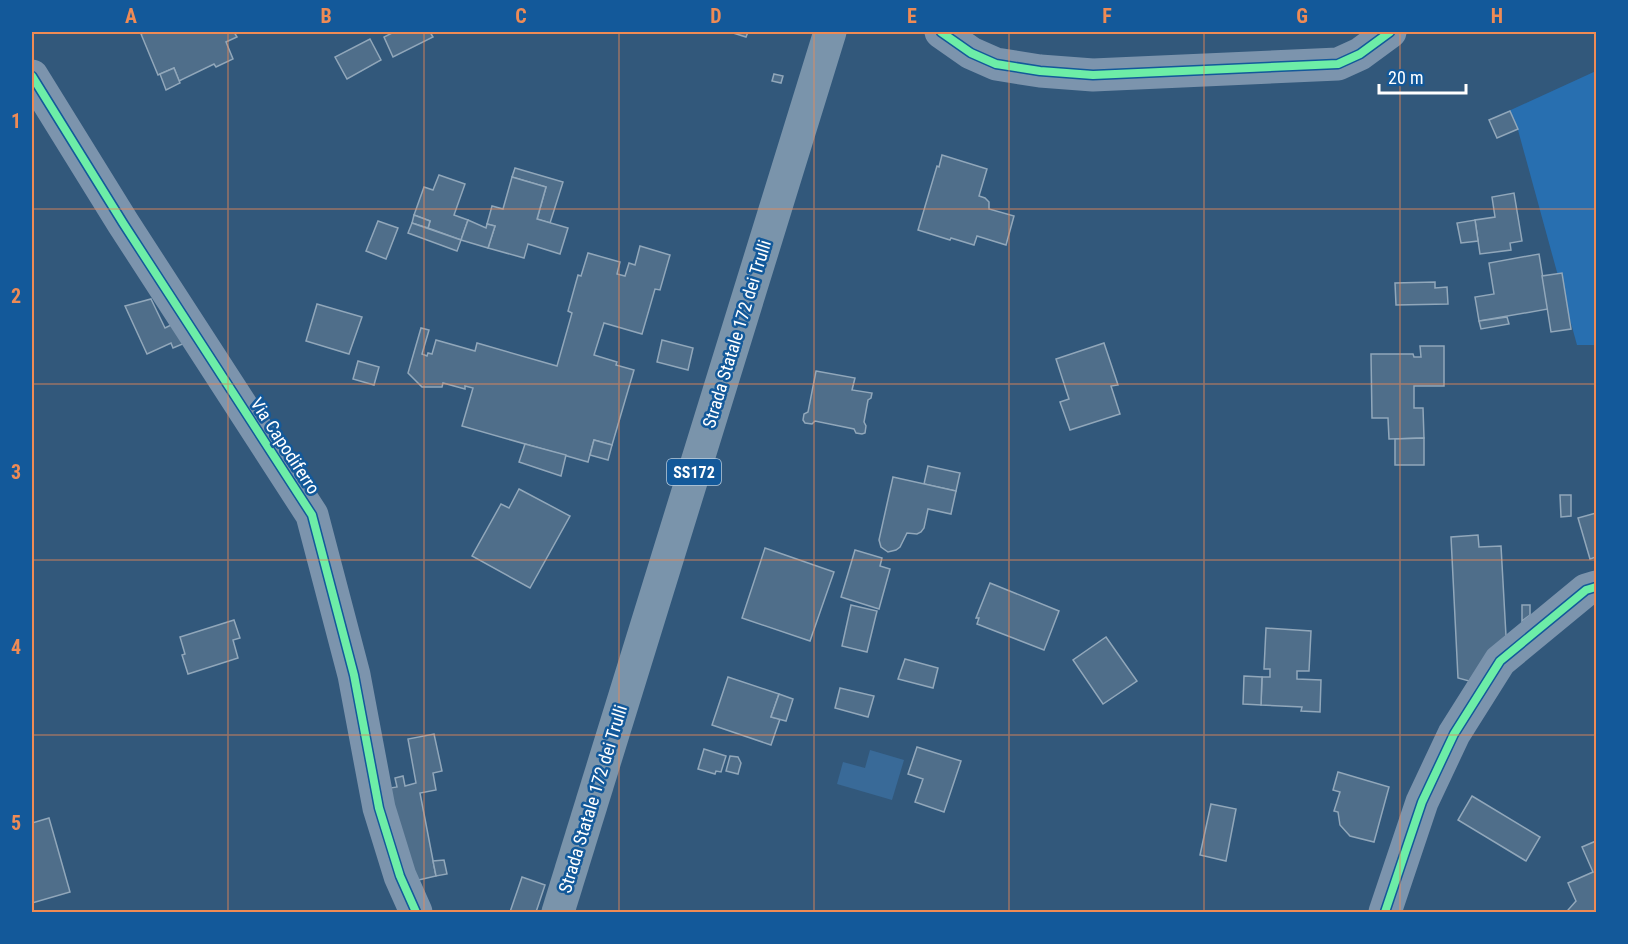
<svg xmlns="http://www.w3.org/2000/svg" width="1628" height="944" viewBox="0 0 1628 944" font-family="'Roboto Condensed',sans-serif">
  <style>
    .green { fill: #286fb0 }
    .water { fill: #396a98 }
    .building { fill: #4f6e8a; stroke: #91a7ba; stroke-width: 1.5 }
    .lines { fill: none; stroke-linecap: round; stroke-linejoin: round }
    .street { stroke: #7c94ad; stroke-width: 33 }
    .primary { stroke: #7a94ab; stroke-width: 33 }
    .cycleway-casing { stroke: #13599a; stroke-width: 11 }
    .cycleway { stroke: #6deda7; stroke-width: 8 }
    .grid { fill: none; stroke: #ef8b55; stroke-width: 1.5; stroke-opacity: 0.55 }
    .labels { text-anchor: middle; stroke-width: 5; stroke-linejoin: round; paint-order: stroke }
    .shield { fill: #13599a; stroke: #b8cde1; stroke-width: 1.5 }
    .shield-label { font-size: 16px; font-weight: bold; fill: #fff }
    .street-label { font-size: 18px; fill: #fff; stroke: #13599a }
    .neatline { fill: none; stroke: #ef8b55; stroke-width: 2 }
    .grid-label { font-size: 20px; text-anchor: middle; font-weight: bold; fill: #ef8b55 }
  </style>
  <rect width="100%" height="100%" fill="#32587b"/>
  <path class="green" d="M1596,71V345H1577L1518,130L1510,111L1489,120Z"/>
  <path class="water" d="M870,750L904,760L892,800L837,784L843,762L865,768Z"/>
  <g class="building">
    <path d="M146,32H234L237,37L226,42L233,59L216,67L214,64L179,81L174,68L158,75L141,34Z"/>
    <path d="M394,32H430L433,37L393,57L384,37Z"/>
    <path d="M730,32H748L746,37Z"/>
    <path d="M370,39L381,60L347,79L335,57Z"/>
    <path d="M174,68L180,83L166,90L160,74Z"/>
    <path d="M774,74L783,76L781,83L772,81Z"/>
    <path d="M1510,111L1518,129L1497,138L1489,120Z"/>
    <path d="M942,155L987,169L979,196L985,198L989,202V209L1014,216L1006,245L977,236L974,245L951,238L950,240L918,230L937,166L939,167Z"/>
    <path d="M515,168L563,182L550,223L537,219L546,187L512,177Z"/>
    <path d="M439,175L465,184L454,215L468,220L461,240L428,228L430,221L414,215L424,187L433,190Z"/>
    <path d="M512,177L546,187L537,219L568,228L560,254L528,244L524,258L488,248L495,226L487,224L492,206L503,209Z"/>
    <path d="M1514,193L1522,241L1510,243L1511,250L1480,254L1475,220L1495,217L1492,197Z"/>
    <path d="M414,215L430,221L428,228L412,223Z"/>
    <path d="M468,220L486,228L487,224L495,226L488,248L461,240Z"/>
    <path d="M1475,220L1478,241L1461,243L1457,223Z"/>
    <path d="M378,221L398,228L386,259L366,251Z"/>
    <path d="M412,223L461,240L457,251L408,233Z"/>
    <path d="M640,246L670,255L660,290L655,289L642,334L604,323L594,355L617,362L616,365L634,370L612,445L594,440L588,462L462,426L473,388L465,386V389L443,383L442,387H422L408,373L421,328L429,330L422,354L427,356L428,353L432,354L436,340L475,351L477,343L557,366L572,313L568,311L578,275L581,276L588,253L620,262L617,274L625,276L629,263L635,265Z"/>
    <path d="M1539,254L1548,309L1479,321L1475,297L1494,294L1489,263Z"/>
    <path d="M1562,273L1571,329L1551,332L1542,276Z"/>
    <path d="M1435,282V288L1447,287L1448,304L1396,305L1395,283Z"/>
    <path d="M151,299L165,328L171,325L185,343L173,348L171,343L147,354L125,306Z"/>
    <path d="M317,304L362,317L349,354L306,341Z"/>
    <path d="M1507,317L1509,324L1481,329L1479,321Z"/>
    <path d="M662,340L693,348L688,370L657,362Z"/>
    <path d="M1104,343L1118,385L1111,386L1120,414L1070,430L1060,402L1069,399L1056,359Z"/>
    <path d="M1420,346H1444V386H1414V408H1423L1424,438L1389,439L1388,418H1372L1371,354H1413L1414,357H1421Z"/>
    <path d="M358,361L379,367L374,385L353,379Z"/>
    <path d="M816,371L855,378L852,390L872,393L871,398L868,400L864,422L866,426L865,433L862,434L856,433L854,429L815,421L812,424L805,423L803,420L804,414L808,412Z"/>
    <path d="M1424,438V465H1395V439Z"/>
    <path d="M594,440L612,445L608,460L590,455Z"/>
    <path d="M525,444L566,455L561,476L519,462Z"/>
    <path d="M928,466L960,473L956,491L924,484Z"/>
    <path d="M893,477L956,491L951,514L928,509L924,528L921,532L917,534L907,533L900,547L896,550L888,552L881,547L879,540Z"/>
    <path d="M519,489L570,516L530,588L472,556L501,504L509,508Z"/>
    <path d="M1560,495H1571V516L1561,517Z"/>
    <path d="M1596,513V557L1590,559L1578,518Z"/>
    <path d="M1478,535L1479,547L1501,546L1506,636L1469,681L1458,678L1451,537Z"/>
    <path d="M765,548L834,572L810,641L742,618Z"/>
    <path d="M855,550L882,558L880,566L890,569L879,609L841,597Z"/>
    <path d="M990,583L1059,611L1044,650L977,624L979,618H976Z"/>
    <path d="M851,605L877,611L867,652L842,646Z"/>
    <path d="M1522,605H1530V615L1522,621Z"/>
    <path d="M234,620L240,638L233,640L238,658L188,674L182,655L185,654L180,637Z"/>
    <path d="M1266,628L1311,631L1309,671H1297V679L1321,680L1320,712L1301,711L1302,707L1261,705L1262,677H1270V669H1264Z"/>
    <path d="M1106,637L1137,681L1103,704L1073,660Z"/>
    <path d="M905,659L938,668L933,688L898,679Z"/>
    <path d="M1244,676L1262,677L1261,705L1243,704Z"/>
    <path d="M728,677L779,694L771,717L780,719L771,745L712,725Z"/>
    <path d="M840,688L874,696L868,717L835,708Z"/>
    <path d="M779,694L793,699L786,721L771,717Z"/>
    <path d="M434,734L442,771L433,773L436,790L420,793L436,876L414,881L384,789L397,787L395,778L403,776L405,786L416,783L408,739Z"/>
    <path d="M917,747L961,761L944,812L915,802L923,779L908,774Z"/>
    <path d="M704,749L726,756L721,772L716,771L715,774L698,769Z"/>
    <path d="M730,756L738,757L741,763L738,774L726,771Z"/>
    <path d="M1338,772L1389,787L1374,842L1350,836L1340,825L1338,812L1334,811L1340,792L1333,790Z"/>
    <path d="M1472,796L1540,837L1526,861L1458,820Z"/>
    <path d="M1211,804L1236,809L1226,861L1200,855Z"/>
    <path d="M49,818L70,892L32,903V823Z"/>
    <path d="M1596,841V912H1569L1568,910L1576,901L1568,883L1593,872L1582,847Z"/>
    <path d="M444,860L447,874L436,876L433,861Z"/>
    <path d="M522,877L545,885L536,912H510Z"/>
  </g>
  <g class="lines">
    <g class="street">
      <path d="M941,32L971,53L996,64L1040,71L1093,75L1338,64L1360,54L1390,32"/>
      <path d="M32,76L123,223L312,515L354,675L379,808L400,876L416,912"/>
      <path d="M1385,912L1422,802L1454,734L1500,661L1586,590L1596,587"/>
    </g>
    <path class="primary" d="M558,912L830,32"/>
    <g class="cycleway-casing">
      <g id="cycleway">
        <path d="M941,32L971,53L996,64L1040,71L1093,75L1338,64L1360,54L1390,32"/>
        <path d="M32,76L123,223L312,515L354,675L379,808L400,876L416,912"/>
        <path d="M1385,912L1422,802L1454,734L1500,661L1586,590L1596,587"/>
      </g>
    </g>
    <use href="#cycleway" class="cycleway"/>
  </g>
  <path class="grid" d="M228,32V912M424,32V912M619,32V912M814,32V912M1009,32V912M1204,32V912M1400,32V912M32,209H1596M32,384H1596M32,560H1596M32,735H1596"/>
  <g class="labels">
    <rect class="shield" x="667" y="459" width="54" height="26" rx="4.5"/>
    <g class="shield-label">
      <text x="694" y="478">SS172</text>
    </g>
    <g class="street-label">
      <text transform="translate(737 334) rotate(-73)" y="6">Strada Statale 172 dei Trulli</text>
      <text transform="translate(285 446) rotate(57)" y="6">Via Capodiferro</text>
      <text transform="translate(593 799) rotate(-73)" y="6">Strada Statale 172 dei Trulli</text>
    </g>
  </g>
  <rect width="1628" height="944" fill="none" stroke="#13599a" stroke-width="66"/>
  <path d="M1379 84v9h87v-9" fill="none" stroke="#ffffff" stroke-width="3"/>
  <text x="1388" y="84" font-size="18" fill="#ffffff" stroke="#13599a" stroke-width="4.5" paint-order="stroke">20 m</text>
  <rect x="33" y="33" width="1562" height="878" class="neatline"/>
  <g class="grid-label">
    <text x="131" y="23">A</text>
    <text x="326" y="23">B</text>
    <text x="521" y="23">C</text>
    <text x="716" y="23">D</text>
    <text x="912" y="23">E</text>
    <text x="1107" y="23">F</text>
    <text x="1302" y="23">G</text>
    <text x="1497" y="23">H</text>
    <text x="16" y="128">1</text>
    <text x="16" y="303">2</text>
    <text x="16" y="479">3</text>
    <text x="16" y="654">4</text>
    <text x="16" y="830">5</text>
  </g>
</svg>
